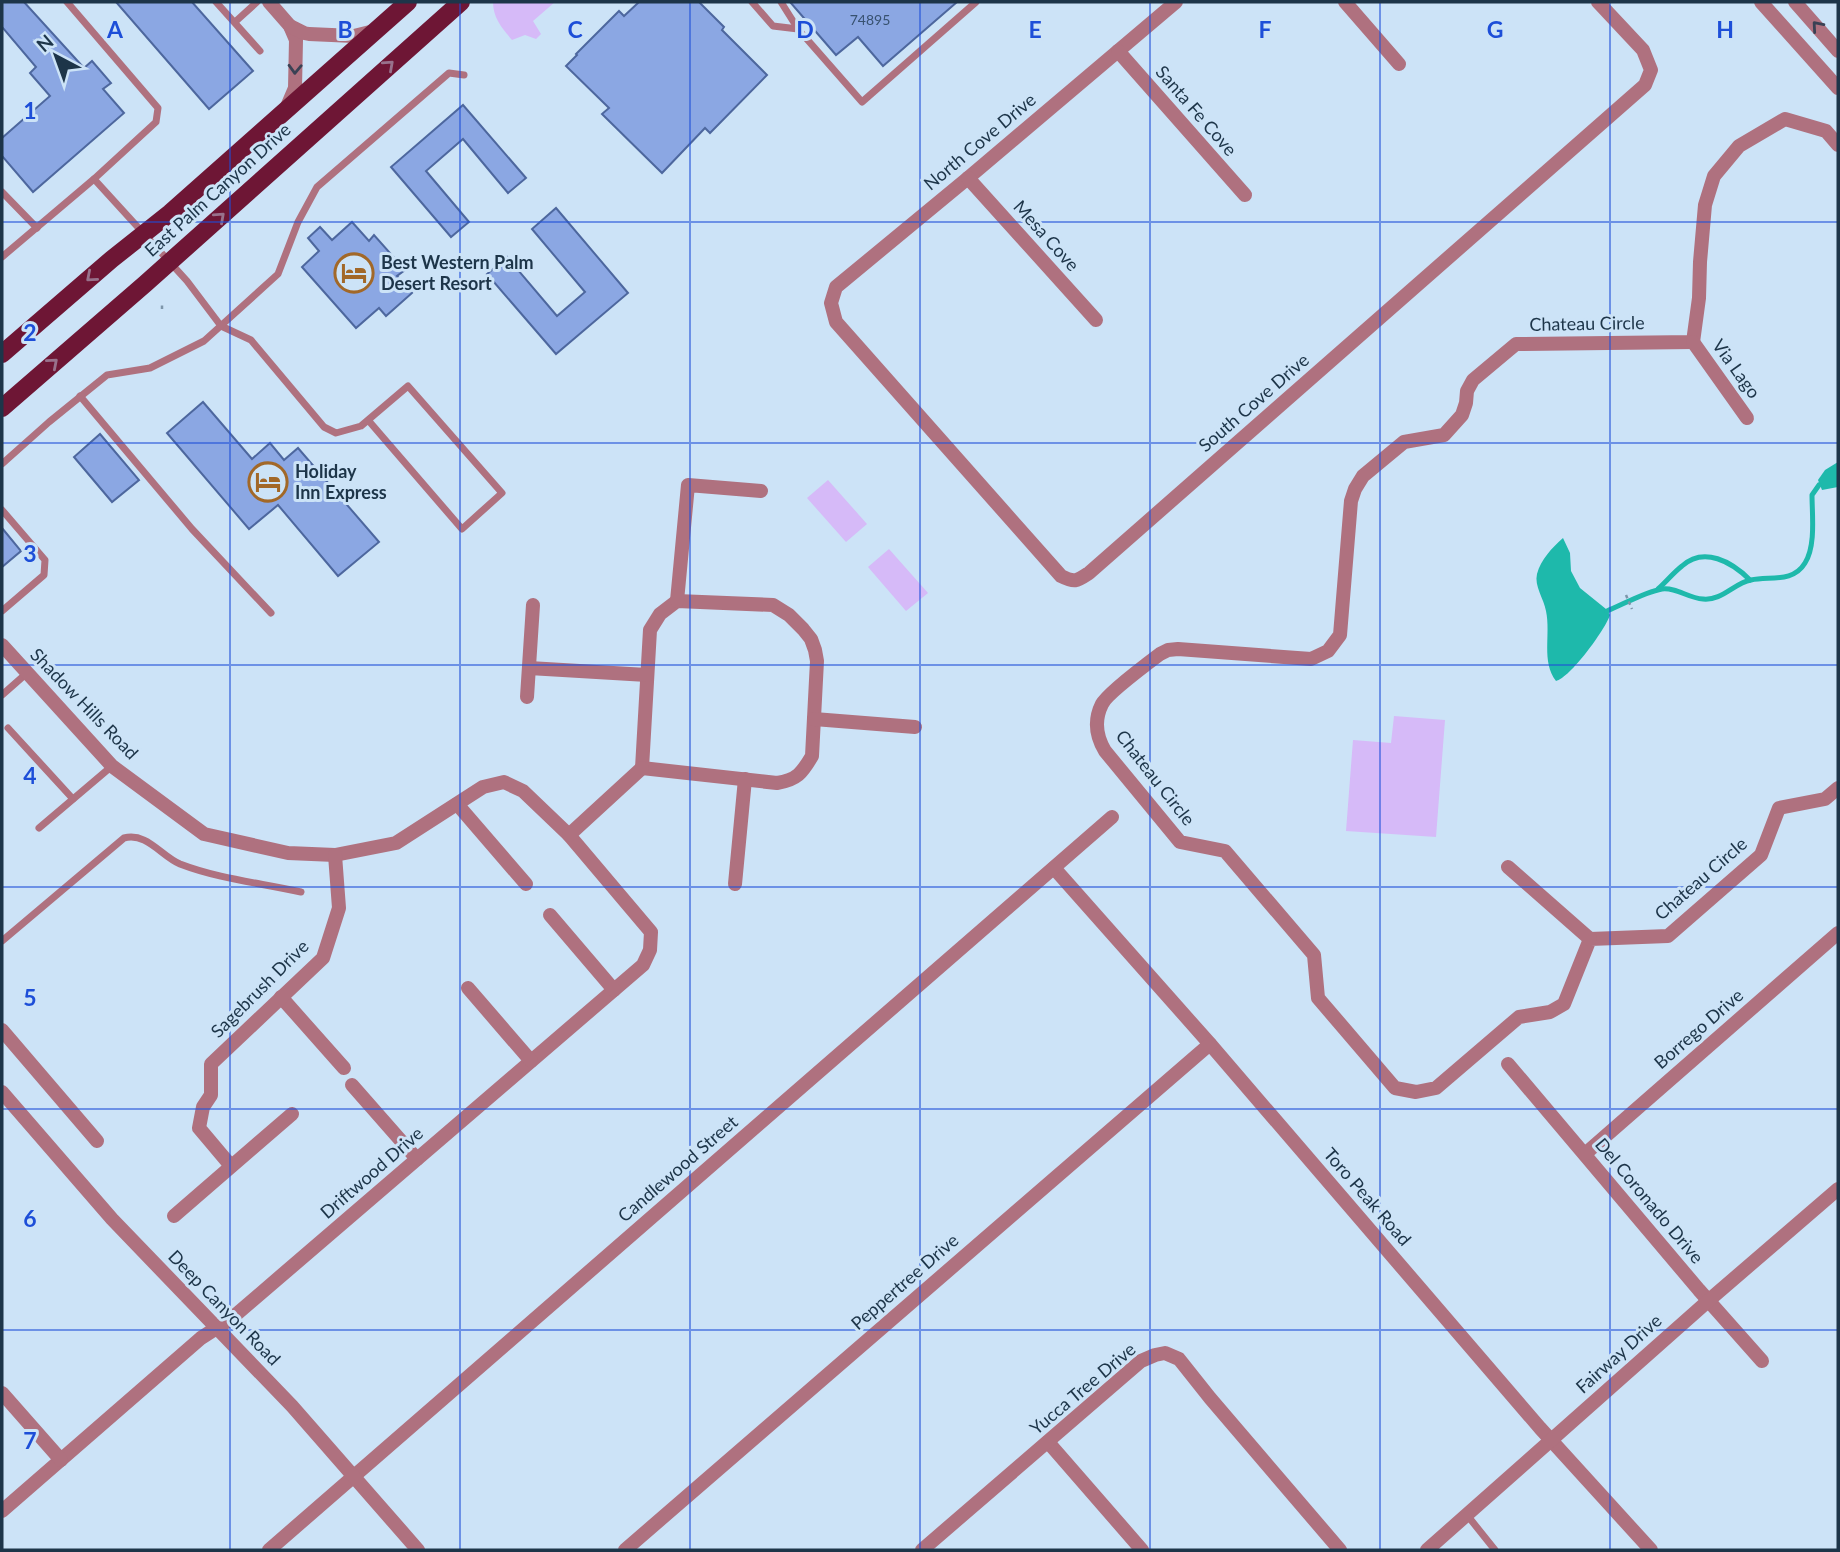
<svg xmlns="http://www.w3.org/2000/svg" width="1840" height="1552" viewBox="0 0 1840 1552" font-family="Lato,sans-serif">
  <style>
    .green { fill: #d6baf8 }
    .water { fill: #1eb9ab }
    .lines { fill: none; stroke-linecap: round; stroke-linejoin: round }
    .stream { stroke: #1eb9ab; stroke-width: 5 }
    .building { fill: #8ba7e3; stroke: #4d679e; stroke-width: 2 }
    .path { stroke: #7e96aa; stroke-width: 2.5; stroke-dasharray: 3.5 3.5; stroke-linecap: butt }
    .service { stroke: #af717f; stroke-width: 7 }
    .minor { stroke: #af717f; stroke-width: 14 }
    .tertiary { stroke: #af717f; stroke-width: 14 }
    .primary { stroke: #6e1635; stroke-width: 18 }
    .oneway { stroke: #3a4154 }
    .oneway2 { stroke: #98728c }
    .grid { fill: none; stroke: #1d4ed8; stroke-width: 2; stroke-opacity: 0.55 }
    .labels { text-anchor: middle; stroke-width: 6; stroke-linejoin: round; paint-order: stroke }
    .number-label { font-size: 14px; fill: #385270 }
    .street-label { font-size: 18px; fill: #1d3549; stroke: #cce3f7 }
    .poi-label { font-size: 18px; font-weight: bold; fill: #1d3549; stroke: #cce3f7; text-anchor: start }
    .grid-label { font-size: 23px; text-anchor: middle; font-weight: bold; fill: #1d4ed8; stroke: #cce3f7; stroke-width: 6; stroke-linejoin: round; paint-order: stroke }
  </style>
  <rect width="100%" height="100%" fill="#cce3f7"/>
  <g class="green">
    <path d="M493,2H555L533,21L541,34L536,39L525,35L512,40C502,28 493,18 493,2Z"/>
    <path d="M828,480L867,524L846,542L807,498Z"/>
    <path d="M889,549L928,593L906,611L868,567Z"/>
    <path d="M1394,716L1445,720L1436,837L1346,831L1353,740L1391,743Z"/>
  </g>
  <g class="water">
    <path d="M1838,462V487L1822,490L1818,480L1825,470Z"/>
    <path d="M1563,538L1570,553L1571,571L1580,588L1606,609L1610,615C1605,630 1570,678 1556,681C1541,661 1551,635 1546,611C1544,599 1534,586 1537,574C1541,559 1552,548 1563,538Z"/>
  </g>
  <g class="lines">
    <g class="stream">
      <path d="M1658,589C1666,582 1673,573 1682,566C1704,546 1732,562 1750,580"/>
      <path d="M1607,611C1624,604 1645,592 1662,589C1676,587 1688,598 1703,599C1722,601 1734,583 1751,580C1770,576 1793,583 1805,563C1816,546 1812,514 1812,495L1819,485"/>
    </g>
  </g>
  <g class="building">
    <path d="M2,2H24L84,68L92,61L111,83L103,89L124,113L33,192L2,156V138L50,96L30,73L36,67L2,27Z"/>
    <path d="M116,2H192L253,71L209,109Z"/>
    <path d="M639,2H699L724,27L722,30L767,75L710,133L705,128L662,173L602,114L609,108L566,66L577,55L576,54L619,11L624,16Z"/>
    <path d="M790,2H957L883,66L858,37L836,55Z"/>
    <path d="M463,105L526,178L508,193L463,139L426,171L469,222L451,237L391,167Z"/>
    <path d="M556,208L628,293L556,354L487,274L507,257L557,316L585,292L532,229Z"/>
    <path d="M352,222L369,241L374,235L405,270L397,276L412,293L386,316L379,308L356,328L302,267L319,251L308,238L320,227L332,240Z"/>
    <path d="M203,402L252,459L270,443L284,460L298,448L379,542L338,576L278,505L249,529L167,433Z"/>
    <path d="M100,434L139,480L112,502L74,457Z"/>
    <path d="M2,528L21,551L2,567Z"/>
  </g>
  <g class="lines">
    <g class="path">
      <path d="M162,309V303"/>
      <path d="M1626,595L1632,609"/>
    </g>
    <g class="service">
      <path d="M216,2L260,51"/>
      <path d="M752,2L773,26L798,29L862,102L976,2"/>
      <path d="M781,2L798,29"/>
      <path d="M235,22L257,2"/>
      <path d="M94,179L187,281L221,326L251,340L324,427L336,433L361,426L408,386L502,493L462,529L368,420"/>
      <path d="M2,192L37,228"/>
      <path d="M2,257L94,179L156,122L158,108L67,2"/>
      <path d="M80,396L192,529L271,613"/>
      <path d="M2,464L49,422L107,375L150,368L204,341L278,274L298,222L317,187L449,73L464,75"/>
      <path d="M2,510L45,560L44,575L2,611"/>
      <path d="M2,695L27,673"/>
      <path d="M8,728L73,799"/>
      <path d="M39,828L112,766"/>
      <path d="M2,941L124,838C147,832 161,856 180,864C219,879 261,883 301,892"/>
      <path d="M1467,1515L1495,1550"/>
    </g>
    <g class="minor">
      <path d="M269,2L290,26L296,40L295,88L286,109"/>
      <path d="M1176,2L968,178L836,287L831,303L836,322L1061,576C1075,583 1077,581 1089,573L1645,85L1651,70L1643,50L1598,2"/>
      <path d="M1345,2L1399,64"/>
      <path d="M290,26L304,33L309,34L354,36L374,31"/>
      <path d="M1118,51L1245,195"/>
      <path d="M1838,145L1826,131L1785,119L1739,146L1714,176L1705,205L1700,262L1699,298L1693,342L1516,344L1473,380L1467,391L1466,403L1462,415L1444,435L1404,442L1363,476L1355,489L1351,501L1340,635L1328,651L1311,659L1178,649L1168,650L1160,654C1148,663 1107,694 1102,704C1094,720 1096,736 1105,751L1180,842L1225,851L1314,955L1318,998L1395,1088L1416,1092L1436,1088L1519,1017L1550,1012L1564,1004L1590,939L1668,936L1761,855L1779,808L1825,799L1838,788"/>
      <path d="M968,178L1096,320"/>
      <path d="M1693,342L1747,418"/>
      <path d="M677,601L773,605L789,615L803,629L811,639L815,650L817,661L812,756C802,773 797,780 777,783L642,768L650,630L660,614Z"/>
      <path d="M677,601L688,485L761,491"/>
      <path d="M2,645L112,766L204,834L288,853L335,855L396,843L483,787L504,782L523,791L569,835L651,932L650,950L643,965L232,1318L201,1338L2,1511"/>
      <path d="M529,668L647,675"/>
      <path d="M527,697L533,605"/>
      <path d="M814,719L915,727"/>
      <path d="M457,804L526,884"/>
      <path d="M569,835L642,768"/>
      <path d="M1508,867L1590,939"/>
      <path d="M1054,868L1210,1044L1540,1428L1651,1550"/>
      <path d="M735,884L745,779"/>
      <path d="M550,915L614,990"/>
      <path d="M468,988L531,1061"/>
      <path d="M281,997L344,1068"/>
      <path d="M2,1030L97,1141"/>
      <path d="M1508,1064L1699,1290L1762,1361"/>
      <path d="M352,1085L417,1159"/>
      <path d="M1585,1154L1838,933"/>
      <path d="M231,1166L199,1128L203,1107L211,1095V1064L323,958L339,908L335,855"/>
      <path d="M174,1216L292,1114"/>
      <path d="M2,1393L61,1460"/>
      <path d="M1048,1442L1142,1550"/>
      <path d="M269,1550L1112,817"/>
      <path d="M625,1550L1210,1044"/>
      <path d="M922,1550L1141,1361L1155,1355L1165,1353L1179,1359L1210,1398L1340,1550"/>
    </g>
    <g class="tertiary">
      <path d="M1761,2L1838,88"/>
      <path d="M1795,2L1838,51"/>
      <path d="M2,1092L112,1219L292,1406L418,1550"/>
      <path d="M1427,1550L1708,1301L1838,1189"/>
    </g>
    <g class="primary">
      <path d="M2,354L112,259L170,213L408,2"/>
      <path d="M2,408L145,284L461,2"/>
    </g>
  </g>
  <defs><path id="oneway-chevron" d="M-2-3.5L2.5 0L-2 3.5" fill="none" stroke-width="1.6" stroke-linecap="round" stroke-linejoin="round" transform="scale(1.75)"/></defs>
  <g class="oneway">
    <use href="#oneway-chevron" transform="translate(1817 26) rotate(-131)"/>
    <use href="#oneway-chevron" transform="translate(295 69) rotate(92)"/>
  </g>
  <g class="oneway2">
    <use href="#oneway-chevron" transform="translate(389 65) rotate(-42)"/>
    <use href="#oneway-chevron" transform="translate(220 217) rotate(-42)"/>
    <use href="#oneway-chevron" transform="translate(91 277) rotate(139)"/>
    <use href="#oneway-chevron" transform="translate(53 363) rotate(-41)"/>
  </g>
  <path class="grid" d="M230,2V1550M460,2V1550M690,2V1550M920,2V1550M1150,2V1550M1380,2V1550M1610,2V1550M2,222H1838M2,443H1838M2,665H1838M2,887H1838M2,1109H1838M2,1330H1838"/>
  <defs>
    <g id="hotel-ring" transform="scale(2.0125)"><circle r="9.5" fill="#cce3f7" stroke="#a26828" stroke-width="1.5"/><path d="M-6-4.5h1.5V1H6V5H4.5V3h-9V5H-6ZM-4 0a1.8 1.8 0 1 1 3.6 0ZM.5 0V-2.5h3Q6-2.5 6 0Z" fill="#a26828"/></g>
  </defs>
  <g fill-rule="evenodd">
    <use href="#hotel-ring" x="354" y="273"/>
    <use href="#hotel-ring" x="268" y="482"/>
  </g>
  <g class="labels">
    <g class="number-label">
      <text x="870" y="25">74895</text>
    </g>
    <g class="street-label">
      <text transform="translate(1196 111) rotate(49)" y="6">Santa Fe Cove</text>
      <text transform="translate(980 142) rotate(-40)" y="6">North Cove Drive</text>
      <text transform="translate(218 190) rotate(-42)" y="6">East Palm Canyon Drive</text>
      <text transform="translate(1046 236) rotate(48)" y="6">Mesa Cove</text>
      <text transform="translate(1587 324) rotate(-1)" y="6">Chateau Circle</text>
      <text transform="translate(1736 369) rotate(54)" y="6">Via Lago</text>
      <text transform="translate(1254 403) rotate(-41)" y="6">South Cove Drive</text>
      <text transform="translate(84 704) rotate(46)" y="6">Shadow Hills Road</text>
      <text transform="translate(1155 778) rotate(52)" y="6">Chateau Circle</text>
      <text transform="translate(1701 879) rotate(-41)" y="6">Chateau Circle</text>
      <text transform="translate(260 989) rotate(-45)" y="6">Sagebrush Drive</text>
      <text transform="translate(1699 1029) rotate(-41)" y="6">Borrego Drive</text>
      <text transform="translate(678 1169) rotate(-41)" y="6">Candlewood Street</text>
      <text transform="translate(372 1173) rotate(-41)" y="6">Driftwood Drive</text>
      <text transform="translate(1367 1197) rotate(49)" y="6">Toro Peak Road</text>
      <text transform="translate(1649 1201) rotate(50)" y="6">Del Coronado Drive</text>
      <text transform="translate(905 1282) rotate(-41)" y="6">Peppertree Drive</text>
      <text transform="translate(224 1308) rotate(46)" y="6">Deep Canyon Road</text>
      <text transform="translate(1619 1354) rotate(-42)" y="6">Fairway Drive</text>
      <text transform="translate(1083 1389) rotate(-40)" y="6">Yucca Tree Drive</text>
    </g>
    <g class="poi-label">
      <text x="381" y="269">Best Western Palm<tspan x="381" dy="21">Desert Resort</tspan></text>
      <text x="295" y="478">Holiday<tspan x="295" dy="21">Inn Express</tspan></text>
    </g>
  </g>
  <g class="grid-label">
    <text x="115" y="38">A</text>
    <text x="345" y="38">B</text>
    <text x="575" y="38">C</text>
    <text x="805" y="38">D</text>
    <text x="1035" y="38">E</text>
    <text x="1265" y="38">F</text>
    <text x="1495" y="38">G</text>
    <text x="1725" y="38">H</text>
    <text x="30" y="119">1</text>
    <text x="30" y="341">2</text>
    <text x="30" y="562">3</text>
    <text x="30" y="784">4</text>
    <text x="30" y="1006">5</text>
    <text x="30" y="1227">6</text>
    <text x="30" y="1449">7</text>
  </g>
  <rect width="1840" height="1552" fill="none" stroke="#1d3549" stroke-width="7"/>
  <g transform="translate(56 56) rotate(319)" stroke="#cce3f7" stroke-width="5" paint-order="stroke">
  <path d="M0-5L12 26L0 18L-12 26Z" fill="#1d3549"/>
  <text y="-10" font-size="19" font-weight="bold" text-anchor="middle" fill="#1d3549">N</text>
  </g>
</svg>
